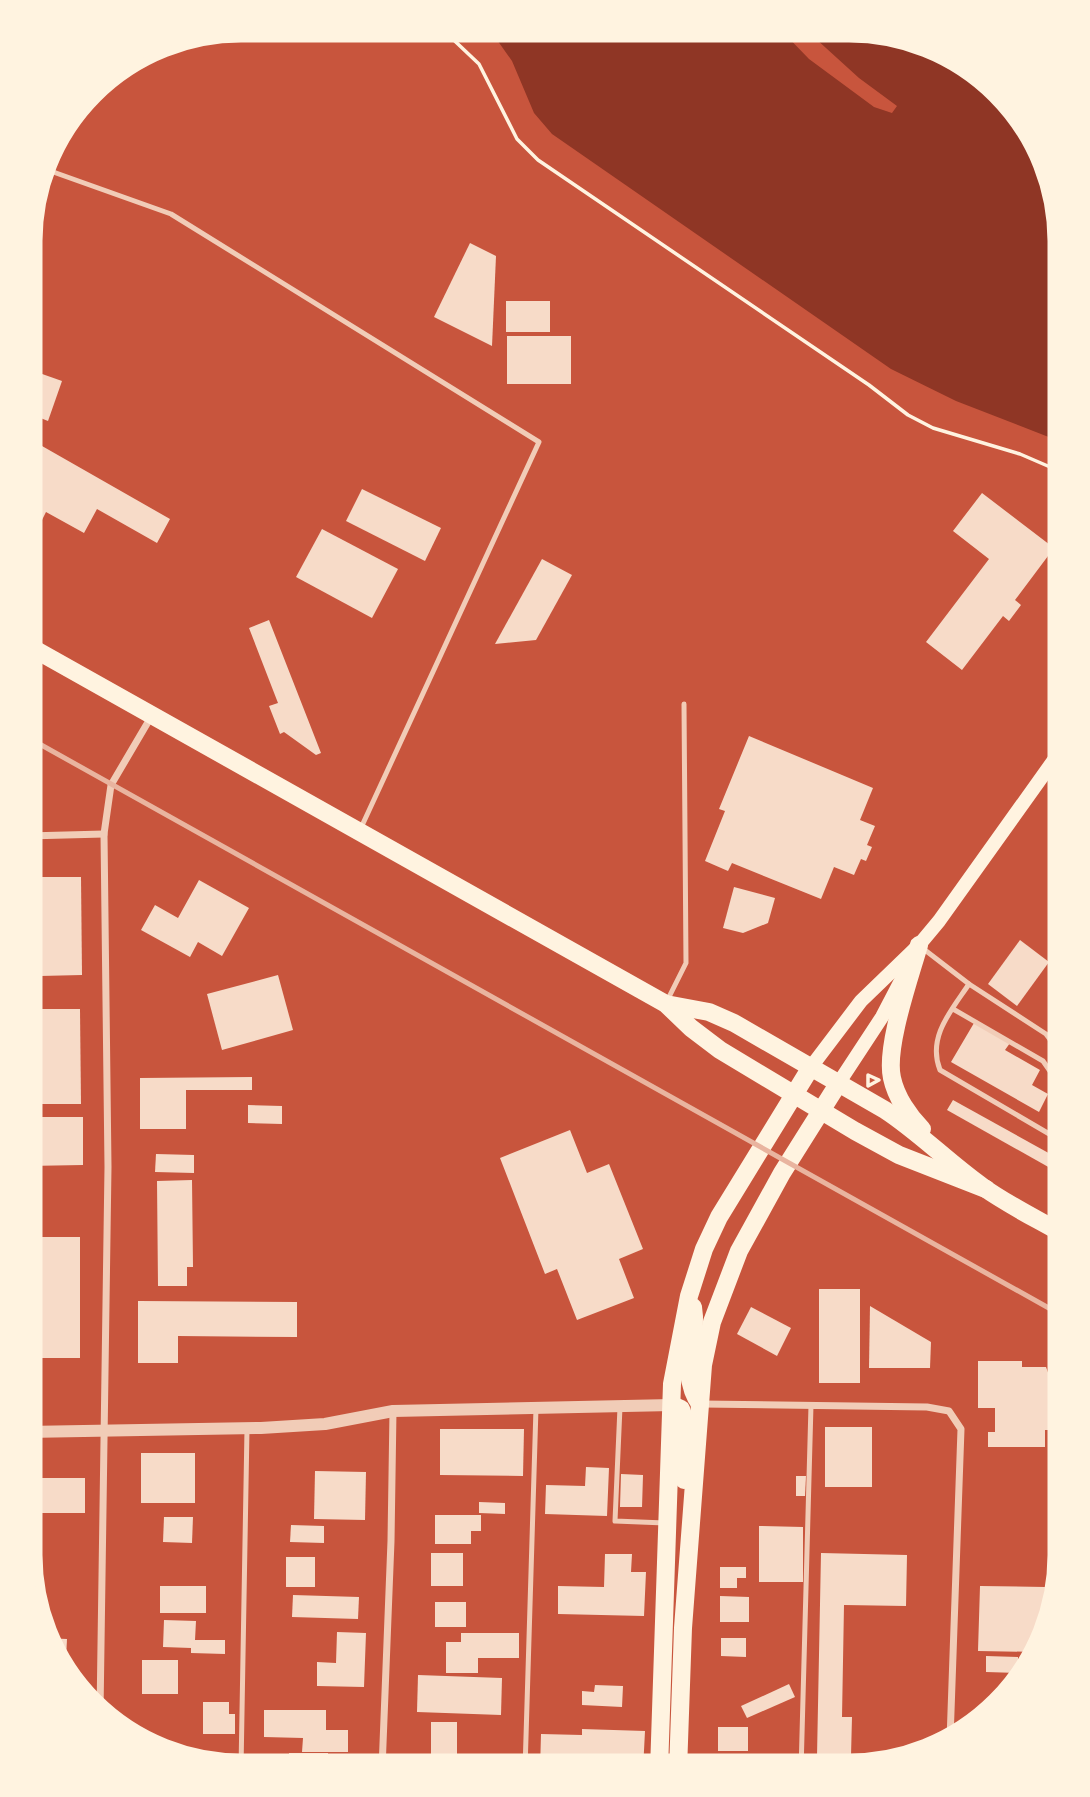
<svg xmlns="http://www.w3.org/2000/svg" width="1090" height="1797" viewBox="0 0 1090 1797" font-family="'Space Grotesk',sans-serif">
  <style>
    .water { fill: #8f3625 }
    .building { fill: #f7dbc8 }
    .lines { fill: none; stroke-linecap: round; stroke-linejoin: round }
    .path { stroke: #fff3e0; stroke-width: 3.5 }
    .service { stroke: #f1ccb7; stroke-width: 5 }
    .minor { stroke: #f1ccb7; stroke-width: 7 }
    .tertiary { stroke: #f1ccb7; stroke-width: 12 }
    .secondary { stroke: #fff3e0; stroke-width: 14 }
    .primary { stroke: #fff3e0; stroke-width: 18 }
    .trunk { stroke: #fff3e0; stroke-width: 18 }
    .rail { stroke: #e9b49f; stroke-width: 5 }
    .rim { fill: none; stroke: #fff3e0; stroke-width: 9 }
  </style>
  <rect width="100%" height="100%" fill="#c8553d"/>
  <path class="water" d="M484,27L779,28L809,59L874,107L892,113L897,106L859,78L804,28H877L980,71L1048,159L1064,241V443L956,401L891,369L552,134L534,113L512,61L495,37Z"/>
  <g class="building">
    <path d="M470,243L496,256L492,346L434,317Z"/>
    <rect x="506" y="301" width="44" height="31"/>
    <rect x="507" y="336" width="64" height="48"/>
    <path d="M28,369L62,381L48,421L28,413Z"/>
    <path d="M28,438L170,519L157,543L97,509L84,533L46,512L42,520L28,512Z"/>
    <path d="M362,489L441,528L425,561L346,521Z"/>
    <path d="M982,493L1054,548L1015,600L1021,605L1009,621L1003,616L962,670L926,642L989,559L953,531Z"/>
    <path d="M322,529L398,569L372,618L296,577Z"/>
    <path d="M542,559L572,575L536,640L495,644Z"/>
    <path d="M269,620L321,753L316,755L284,732L280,734L269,706L278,703L249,628Z"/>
    <path d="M749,736L873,788L860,820L875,826L867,845L872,847L866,861L861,859L854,875L834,867L821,899L732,863L728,871L705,861L725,811L719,809Z"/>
    <path d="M39,877H81L82,975L40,976Z"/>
    <path d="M199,880L249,908L222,956L198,942L190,957L141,930L155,905L178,918Z"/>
    <path d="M734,887L775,898L768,923L743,933L723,928Z"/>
    <path d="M1020,940L1049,962L1017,1006L988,984Z"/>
    <path d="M278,975L293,1030L222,1050L207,994Z"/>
    <path d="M27,1009H80L81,1104H27Z"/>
    <path d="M974,1023L1010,1043L1005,1050L1040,1070L1032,1085L1048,1094L1039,1112L951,1062Z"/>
    <path d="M252,1077V1090H186V1129H140V1078Z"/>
    <path d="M953,1100L1063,1161L1059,1173L947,1110Z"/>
    <path d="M248,1105L282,1106V1124L248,1123Z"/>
    <path d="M27,1117H83V1165L27,1166Z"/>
    <path d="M570,1130L587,1173L609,1164L643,1249L619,1259L634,1298L577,1320L557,1269L545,1274L500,1158Z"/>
    <path d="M156,1154L194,1155V1173L155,1172Z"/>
    <path d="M192,1180L193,1267H187V1286H158L157,1181Z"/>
    <rect x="27" y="1237" width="53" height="121"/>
    <rect x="819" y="1289" width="41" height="94"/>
    <path d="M138,1301L297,1302V1337L178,1336V1363H138Z"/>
    <path d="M870,1306L931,1342L930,1368H869Z"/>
    <path d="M751,1307L791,1328L777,1356L737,1334Z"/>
    <path d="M978,1361H1022V1367H1046L1055,1392V1430H1045V1447H988V1432H995V1408H978Z"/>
    <rect x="825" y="1427" width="47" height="60"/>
    <path d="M440,1429H524L523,1476L440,1475Z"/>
    <rect x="141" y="1453" width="54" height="50"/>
    <path d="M586,1467L609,1468L607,1516L545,1514L546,1485L585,1486Z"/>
    <path d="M315,1471L366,1472L365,1520L314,1519Z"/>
    <path d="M621,1474L643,1475L642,1507H620Z"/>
    <path d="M796,1476H806L805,1496H796Z"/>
    <rect x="26" y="1478" width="59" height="35"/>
    <path d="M479,1502L505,1503V1514L479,1513Z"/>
    <path d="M435,1515H481V1531H471V1544H435Z"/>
    <path d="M164,1517H193L192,1543L163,1542Z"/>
    <path d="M291,1525L324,1526V1543L290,1542Z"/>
    <path d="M759,1526L803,1527V1582H759Z"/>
    <rect x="431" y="1553" width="32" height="33"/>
    <path d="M821,1553L907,1555L906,1606L844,1605L842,1717H852L851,1756H817Z"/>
    <path d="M605,1554H632L631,1572H646L644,1616L558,1614V1586L604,1587Z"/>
    <rect x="286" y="1557" width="29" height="30"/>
    <path d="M27,1561H38V1601H35Z"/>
    <path d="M720,1567H746V1578H737V1588H720Z"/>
    <rect x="160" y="1586" width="46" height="27"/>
    <path d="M980,1586L1045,1587L1043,1645L1039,1652L978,1651Z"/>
    <path d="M293,1595L359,1597L358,1619L292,1617Z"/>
    <path d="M720,1596L749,1597V1622H720Z"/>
    <rect x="435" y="1602" width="31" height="25"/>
    <path d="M164,1620L196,1621L195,1640H225V1654L191,1653V1648L163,1647Z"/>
    <path d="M337,1632L366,1633L364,1687L317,1686V1662L336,1663Z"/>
    <path d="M461,1633H519V1658H478V1673H446V1642H461Z"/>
    <path d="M43,1638L67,1639L66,1659H59Z"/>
    <path d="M721,1638H746V1657L721,1656Z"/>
    <path d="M986,1656L1018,1657V1673L986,1672Z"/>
    <rect x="142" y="1660" width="36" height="34"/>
    <path d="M418,1675L502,1678L501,1715L417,1712Z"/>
    <path d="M789,1684L795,1697L747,1718L741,1706Z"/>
    <path d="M595,1685L623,1686L622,1707L582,1705V1691L594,1692Z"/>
    <path d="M203,1702H229V1714H235V1734H203Z"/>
    <path d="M264,1710H326V1730H348V1752H302L303,1738L264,1737Z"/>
    <rect x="431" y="1722" width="26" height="33"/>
    <rect x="718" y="1727" width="30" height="24"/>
    <path d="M582,1729L645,1731L643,1770H540L541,1734L582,1735Z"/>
    <rect x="289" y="1753" width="39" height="16"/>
  </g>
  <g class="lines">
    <g class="path">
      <path d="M440,27L479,64L517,139L538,160L869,385L908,415L933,428L1020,454L1064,473"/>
      <path d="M868,1075L879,1080L868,1086Z"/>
    </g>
    <g class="service">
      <path d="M42,168L171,214L539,442L360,830"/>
      <path d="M1058,920L1063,922"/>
      <path d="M921,947L969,984L1046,1034C1061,1051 1060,1076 1063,1099"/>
      <path d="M969,984C951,1011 927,1037 940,1070L1063,1142"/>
      <path d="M667,1001L686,963L684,704"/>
      <path d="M953,1009L1043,1061L1052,1074L1063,1109"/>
      <path d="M620,1407L615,1521L665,1523"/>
      <path d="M241,1769L247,1429"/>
      <path d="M525,1770L536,1408"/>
      <path d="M801,1771L811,1405"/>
    </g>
    <g class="minor">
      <path d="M27,836L104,834"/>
      <path d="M702,1404L927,1407L949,1411L961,1429L950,1740"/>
      <path d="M100,1713L108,1167L104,834L111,785L151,717"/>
      <path d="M382,1769L391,1541L393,1411"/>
    </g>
    <path class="tertiary" d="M26,1432L261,1428L325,1424L393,1411L672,1405"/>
    <g class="secondary">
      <path d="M811,1067L861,1001L919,945L939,921L1064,746"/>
      <path d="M838,1084L882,1017L906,971"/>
    </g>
    <g class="primary">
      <path d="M693,1307C699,1342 678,1373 700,1404"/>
      <path d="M672,1405L681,1409L684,1418V1480"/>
      <path d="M659,1770L672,1384L689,1296L704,1249L719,1217L811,1067"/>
      <path d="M678,1770L683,1628L703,1365L712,1322L739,1251L782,1173L838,1084"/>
    </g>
    <g class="trunk">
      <path d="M27,645L666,1004L691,1028L720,1050L855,1131L899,1155L986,1189"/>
      <path d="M919,945C910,977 885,1047 892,1078C896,1097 909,1116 922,1129"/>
      <path d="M666,1004L709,1012L734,1023L885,1110C920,1133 949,1163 983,1187C1008,1205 1037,1219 1063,1234"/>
    </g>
    <path class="rail" d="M27,737L1063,1316"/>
  </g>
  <path d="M0 0H1090V1797H0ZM241 38H849A203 203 0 0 1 1052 241V1555A203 203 0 0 1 849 1758H241A203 203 0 0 1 38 1555V241A203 203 0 0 1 241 38Z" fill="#fff3e0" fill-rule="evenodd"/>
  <path class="rim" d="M241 38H849A203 203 0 0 1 1052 241V1555A203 203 0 0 1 849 1758H241A203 203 0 0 1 38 1555V241A203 203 0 0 1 241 38Z"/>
</svg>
